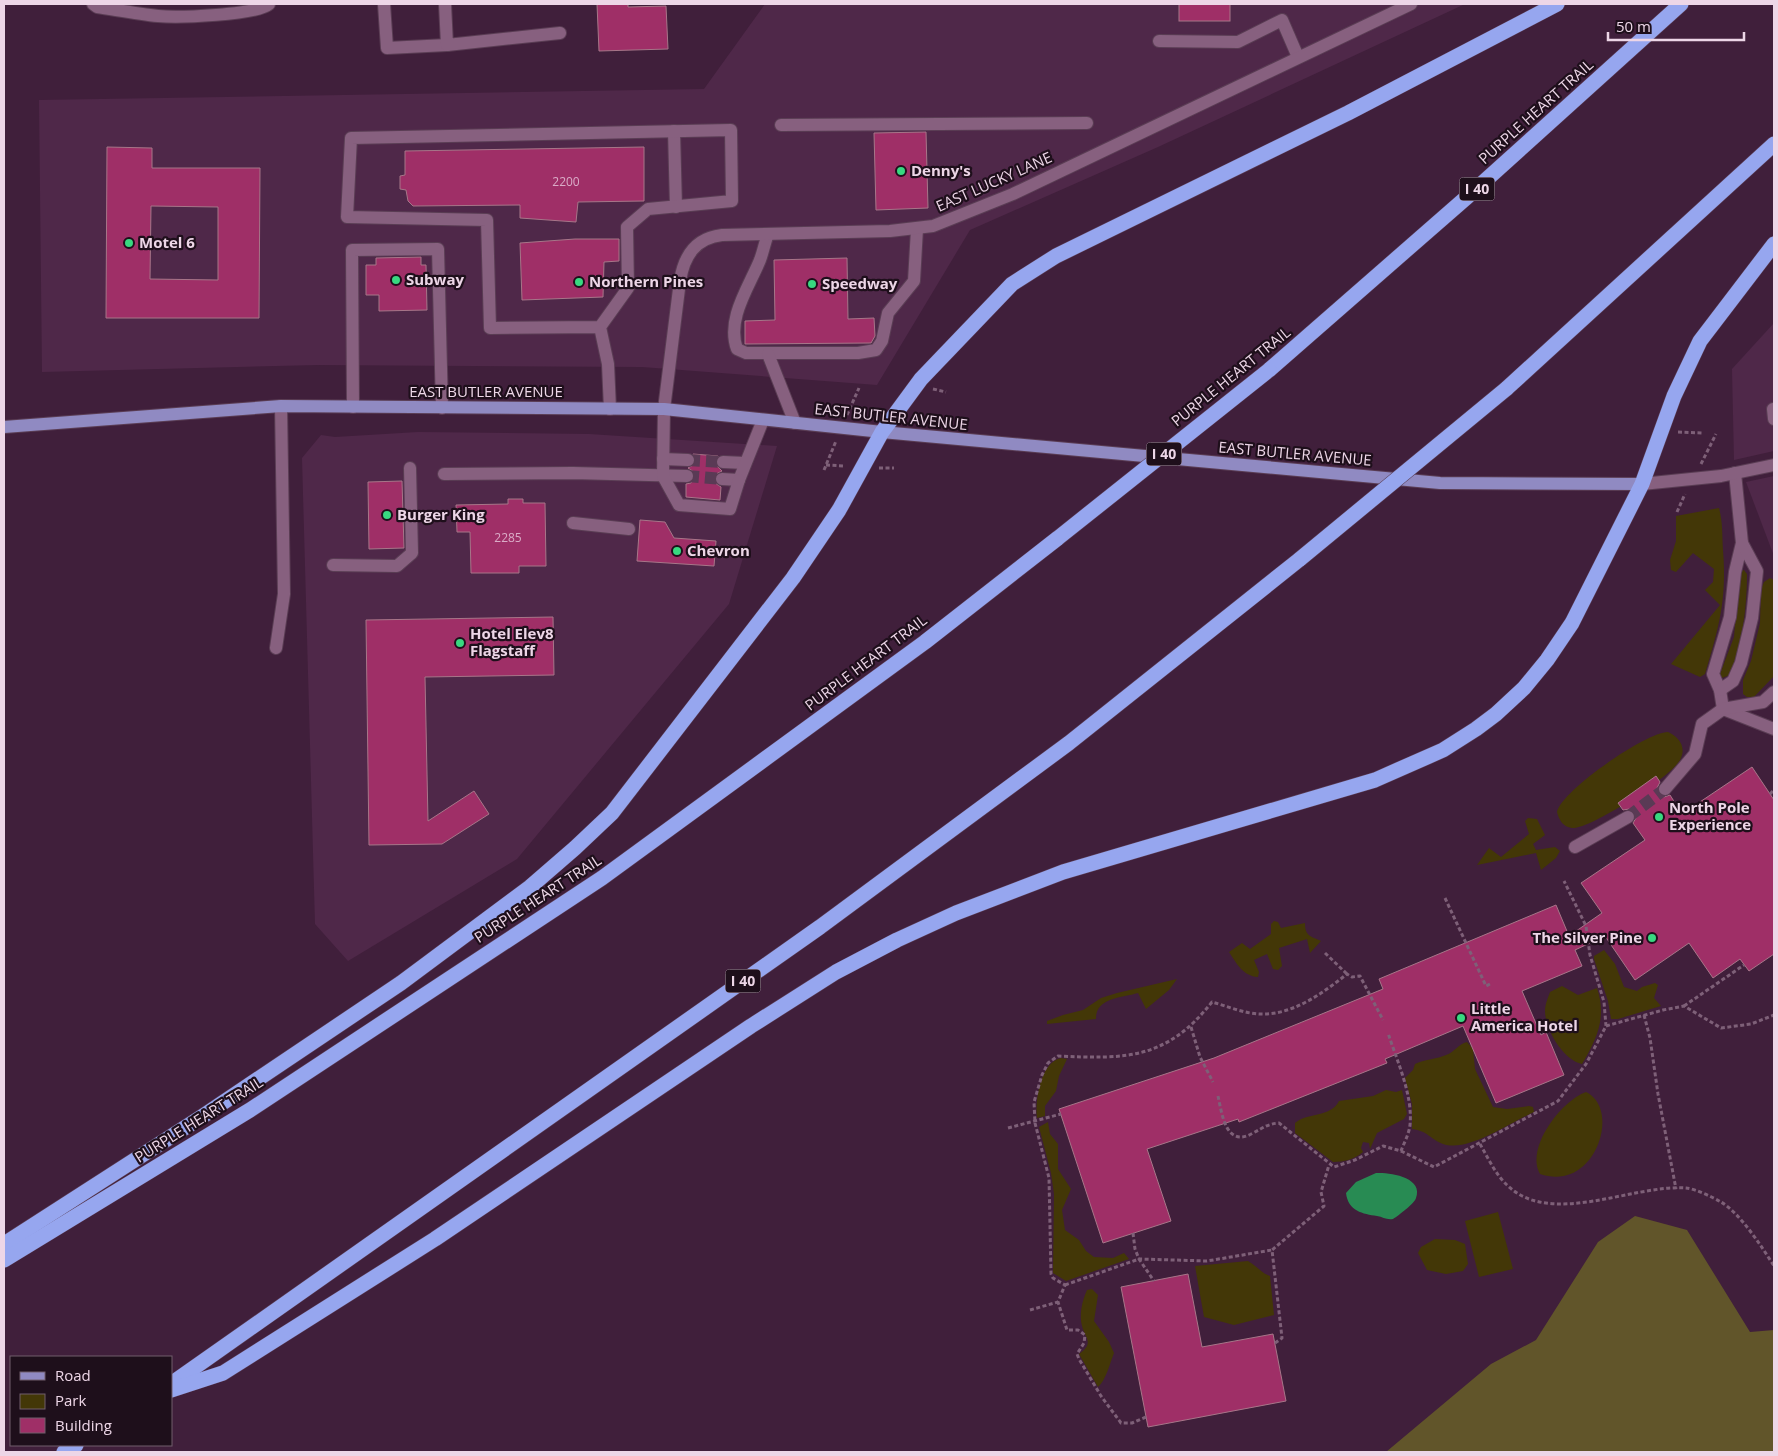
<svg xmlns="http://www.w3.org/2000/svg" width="1778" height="1456" viewBox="0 0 1778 1456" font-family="'Open Sans',sans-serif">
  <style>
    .built { fill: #4f2849 }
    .green { fill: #433707 }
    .forest { fill: #61552a }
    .water { fill: #288b53 }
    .building { fill: #9f2f67; stroke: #a77689; fill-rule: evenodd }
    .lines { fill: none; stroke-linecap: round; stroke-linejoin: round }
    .minor-tunnel { stroke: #5a3a55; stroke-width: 12; stroke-dasharray: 12 6; stroke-linecap: butt }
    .minor-casing { stroke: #5a3d54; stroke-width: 14 }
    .major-casing { stroke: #5a3d54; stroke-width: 14 }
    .highway-casing { stroke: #5a3d54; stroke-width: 16 }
    .path { stroke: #7e6078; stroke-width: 3; stroke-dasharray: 4 2.5; stroke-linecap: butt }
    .minor { stroke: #87607f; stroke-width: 12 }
    .major { stroke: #908ac2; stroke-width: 12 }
    .highway { stroke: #96a6ef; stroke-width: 15 }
    .highway-bridge-casing { stroke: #5a3d54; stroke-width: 16; stroke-linecap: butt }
    .highway-bridge { stroke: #96a6ef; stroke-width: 15 }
    .poi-dot { fill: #38d880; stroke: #1e0f1b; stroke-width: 2 }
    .labels { text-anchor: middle; stroke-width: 4.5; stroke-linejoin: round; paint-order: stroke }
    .number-label { font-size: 12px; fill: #daacc7 }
    .shield { fill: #1e0f1b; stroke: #af9aaa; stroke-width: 1 }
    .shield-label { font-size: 14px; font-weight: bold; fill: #edd6e7 }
    .street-label { font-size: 15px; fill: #edd6e7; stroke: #1e0f1b }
    .poi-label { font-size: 15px; font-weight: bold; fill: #edd6e7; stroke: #1e0f1b; text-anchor: start }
  </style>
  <rect width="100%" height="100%" fill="#401f3b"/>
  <g class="built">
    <path d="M765,4H1465L1158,147L970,230L877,385L642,367L318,365L42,372L39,100L704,89Z"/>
    <path d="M1774,323V451L1734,460L1732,369Z"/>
    <path d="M418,432L589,434L777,446L729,604L517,859L348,961L315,924L302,458L321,435L335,437Z"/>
    <path d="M1774,476V556L1746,482Z"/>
  </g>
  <g class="green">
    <path d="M1719,508C1723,523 1722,535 1723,550C1727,600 1719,627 1705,674L1700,677L1671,664L1720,605L1705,590L1713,582L1714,569L1693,553L1676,572L1671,570L1670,560L1676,541V516Z"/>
    <path d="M1744,570L1747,574C1747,610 1742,642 1730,675L1722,678L1720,674L1734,637L1739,579L1741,571Z"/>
    <path d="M1770,578L1774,580V676L1754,697H1747L1743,694V680L1751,661L1760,623L1761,589L1764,582Z"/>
    <path d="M1668,732C1679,737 1687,747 1680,760C1672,776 1590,830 1572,828C1563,827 1559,820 1557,812C1561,791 1646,732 1668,732Z"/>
    <path d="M1528,818L1537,819L1545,835L1533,844L1536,850L1555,847L1560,851L1556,858L1541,870L1536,853L1477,865L1489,848L1501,857L1529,834L1525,821Z"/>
    <path d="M1274,921L1278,922L1281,928L1305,923C1305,936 1310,936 1321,941L1310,953L1307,939L1279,948L1282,966L1278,970L1273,969L1267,954L1254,960L1259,972L1258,977C1243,976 1237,964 1229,952L1242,943L1250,949L1271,934V924Z"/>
    <path d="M1604,950L1615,964L1624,987L1637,991L1642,987L1655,983L1658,985L1654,998L1661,1006L1618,1019H1611L1608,1001L1594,959V956Z"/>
    <path d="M1177,979L1169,990L1146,1009L1138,993C1122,998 1096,997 1096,1019L1047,1024V1021L1063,1015L1083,1010L1101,998L1117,993Z"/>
    <path d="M1562,986L1578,995L1597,988C1607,1017 1597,1039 1582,1064C1563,1060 1545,1029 1545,1011C1545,1004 1548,998 1550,992Z"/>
    <path d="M1467,1042L1473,1049L1475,1069L1493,1107L1507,1109L1529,1106L1533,1107L1534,1112C1511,1122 1468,1153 1443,1144C1430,1139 1428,1131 1412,1129V1104L1405,1078L1413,1070L1415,1064C1426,1059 1437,1059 1446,1055C1455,1052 1458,1044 1467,1042Z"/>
    <path d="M1061,1058L1067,1059L1059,1076L1056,1091L1045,1106V1116L1037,1118C1035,1100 1040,1063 1061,1058Z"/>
    <path d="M1386,1090L1396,1092L1402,1090L1407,1114L1404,1119L1377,1133L1370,1149L1369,1143L1363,1142L1361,1148L1363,1152C1355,1159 1344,1162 1333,1162L1295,1133V1123C1308,1112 1330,1118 1339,1101L1373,1096Z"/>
    <path d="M1586,1092C1622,1109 1595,1193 1540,1174C1525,1148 1561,1101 1586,1092Z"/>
    <path d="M1048,1122L1050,1134L1058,1144V1169L1071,1189L1062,1210L1065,1230L1079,1240L1086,1251L1094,1257L1113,1258L1124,1253L1129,1259L1066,1281L1053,1273L1054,1194L1051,1173L1039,1127Z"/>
    <path d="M1498,1212L1513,1269L1479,1277L1465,1221Z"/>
    <path d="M1435,1239L1455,1240L1465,1244L1468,1264L1463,1271L1446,1274L1427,1270L1418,1253L1421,1247Z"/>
    <path d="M1248,1261C1257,1266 1261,1273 1270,1276L1274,1315L1234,1325L1204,1317L1195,1266Z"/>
    <path d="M1092,1289L1098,1295L1094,1321L1109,1342L1114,1353C1110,1363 1106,1380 1098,1387L1079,1354C1095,1343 1085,1338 1082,1326C1079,1315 1082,1301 1087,1290Z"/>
  </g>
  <path class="forest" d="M1635,1216L1687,1230L1750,1332L1774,1330V1452H1386L1491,1364L1536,1340L1598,1242Z"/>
  <path class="water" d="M1376,1173C1389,1172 1424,1177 1416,1198C1415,1203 1398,1216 1393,1219C1386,1220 1383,1217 1377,1216C1363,1214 1348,1211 1346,1193L1356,1182Z"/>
  <g class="building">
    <path d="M597,4H628V7L666,6L668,49L599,51Z"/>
    <rect x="1179" y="4" width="51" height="17"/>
    <path d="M926,132L928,208L876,210L874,133Z"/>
    <path d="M107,147L152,148V168H260L259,318H106ZM151,206L218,207V280L150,279Z"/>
    <path d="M644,147V201L578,202L576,222L520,218V205L413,206L408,201L406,190L400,189V176L405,175V151Z"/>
    <path d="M575,239H619V261L604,262L603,297L522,300L520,243Z"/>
    <path d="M421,257V265H426L427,310L379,311V295H366V265H376V258Z"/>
    <path d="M847,258L848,319L874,318L875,336L871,343L745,344V321L775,320L774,260Z"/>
    <path d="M693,454L718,456L716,465L722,471L716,474L714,479L715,483L721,487L720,500L686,497V484L691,483L695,477L694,472L688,468L695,464Z"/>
    <path d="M402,481L404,548L369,549L368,482Z"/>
    <path d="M508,499H523V503H545L546,566H519V573H471L470,532H457L456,505L508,504Z"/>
    <path d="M640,520L665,522L674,538L716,541L714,566L637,561Z"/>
    <path d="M553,617L554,675L425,677L428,821L474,791L489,814L442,844L369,845L366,620Z"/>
    <path d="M1752,767L1774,800V954L1749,971L1740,959L1713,978L1689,943L1635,980L1605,936L1575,950L1582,966L1522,991L1541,1035L1546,1032L1564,1075L1496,1103L1463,1026L1385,1059L1387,1063L1239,1122L1238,1119L1147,1149L1171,1221L1103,1243L1059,1109L1214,1058L1383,989L1379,979L1556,905L1569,936L1602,913L1581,883L1645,840L1633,823L1636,818L1635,813L1629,809L1623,810L1618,803L1656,776L1660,782L1657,788L1659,795L1664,797L1670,795L1682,814Z"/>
    <path d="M1188,1274L1202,1347L1273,1334L1286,1401L1148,1427L1121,1287Z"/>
  </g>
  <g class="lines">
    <g class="minor-tunnel">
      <path d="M688,460L723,462"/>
      <path d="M687,476L722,479"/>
      <path d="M1628,817L1665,789"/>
    </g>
    <g class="minor-casing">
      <g id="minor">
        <path d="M93,4L97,7C117,10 138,14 158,16C177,18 257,15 269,4"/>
        <path d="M384,4L387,48L447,45"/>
        <path d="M445,4L447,45L560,33"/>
        <path d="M1159,41L1238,42L1282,20L1298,57"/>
        <path d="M781,125L1087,123"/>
        <path d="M674,131L676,207"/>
        <path d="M768,234C765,242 763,252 760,260C749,287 726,319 737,349L746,353H858L876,350L882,341L888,313L914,281L917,229"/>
        <path d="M600,327L628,288L627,227L648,209L732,201L731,130L351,138L347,217L487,220L490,328L600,327L608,364L610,409"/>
        <path d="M768,354L795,423"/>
        <path d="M353,407L352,250L438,249L442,408"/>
        <path d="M1773,409L1774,419"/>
        <path d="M663,459L688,460"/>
        <path d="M723,462L745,463"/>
        <path d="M1735,473L1742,543L1735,572L1730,617L1713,674L1720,690L1723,709L1774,729"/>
        <path d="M444,474L573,473L687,476"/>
        <path d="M722,479L739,480L763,420"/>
        <path d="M739,480L730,509L679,505L663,476L664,409L680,281C684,255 696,238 722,235L890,231L933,226L1013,194L1411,4"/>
        <path d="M1642,484L1721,476L1774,465"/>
        <path d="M573,523L629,529"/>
        <path d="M333,565L397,566L412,553L410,468"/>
        <path d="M276,648L284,594L281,406"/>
        <path d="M1720,690L1733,681L1741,663L1752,618L1757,571L1742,543"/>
        <path d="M1665,789L1695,754L1702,724L1723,709L1763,702L1774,692"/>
        <path d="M1575,847L1628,817"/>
      </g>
    </g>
    <g class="major-casing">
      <path id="major" d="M4,427L281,406L664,409L882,432L1440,483L1642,484"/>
    </g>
    <g class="highway-casing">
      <g id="highway">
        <path d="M1269,370L1467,197L1681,4"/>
        <path d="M1506,389L1774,144"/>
        <path d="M4,1244L203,1116L401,983L530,887L575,848L612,813L793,578L839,510L882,432L921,379L1012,284L1056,256L1348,113L1557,4"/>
        <path d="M4,1260L250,1110L602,878L925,642L1058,538"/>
        <path d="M171,1384L820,927L1069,743L1300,559"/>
        <path d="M171,1390L223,1373L435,1239L751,1026L836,972L897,940L956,913L1063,872L1375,780L1443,750L1476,729L1496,714L1524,688L1547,660L1572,623L1642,484L1674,396L1700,341L1774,244"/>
        <path d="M64,1452L76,1445"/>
      </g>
    </g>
    <g class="path">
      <path d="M933,389L946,392"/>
      <path d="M847,415L859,388"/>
      <path d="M1678,432L1702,433"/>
      <path d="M1701,464L1716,434"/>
      <path d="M826,465L845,466"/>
      <path d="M879,468H894"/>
      <path d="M824,470L836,441"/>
      <path d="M1677,512L1685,494"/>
      <path d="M1770,794L1774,790"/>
      <path d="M1445,898L1486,986L1492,983"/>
      <path d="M1325,953L1347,974"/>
      <path d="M1684,1006L1744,965"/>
      <path d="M1644,1015L1650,1038L1658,1094L1676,1189"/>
      <path d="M1606,1026L1663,1010L1684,1006L1721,1028L1751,1024L1774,1015"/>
      <path d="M1191,1027L1200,1057L1213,1082"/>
      <path d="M1218,1096C1222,1114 1226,1149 1253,1133C1263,1128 1267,1124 1279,1123L1334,1167L1355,1160L1383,1146L1401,1151C1404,1143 1409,1134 1410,1125C1413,1095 1397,1061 1388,1033"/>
      <path d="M1008,1128L1061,1114"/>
      <path d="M1480,1144C1488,1158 1496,1175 1507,1185C1550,1228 1633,1184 1686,1188C1696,1189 1712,1197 1721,1202C1740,1213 1762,1247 1774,1266"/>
      <path d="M1401,1151L1434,1167L1558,1101L1586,1064L1606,1026L1604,1002L1590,955L1586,926L1564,881"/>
      <path d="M1133,1233L1135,1249L1139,1259L1207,1261L1272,1250"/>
      <path d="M1065,1285L1139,1259L1154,1281"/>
      <path d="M1030,1310L1058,1302"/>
      <path d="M1275,1343L1282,1338L1272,1250L1324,1206L1321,1192L1329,1165"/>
      <path d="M1146,1417L1132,1423H1121L1101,1396L1079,1359L1077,1354L1084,1343L1085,1335L1078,1330H1067L1058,1302L1065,1285L1053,1278L1051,1274L1049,1178L1035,1123L1034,1102L1042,1075L1048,1063L1058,1056C1126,1059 1166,1060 1212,1002C1227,1006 1245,1014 1261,1014C1293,1015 1323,993 1347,974L1352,977L1360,976L1383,1020"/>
    </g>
    <use href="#minor" class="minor"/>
    <use href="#major" class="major"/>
    <use href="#highway" class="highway"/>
    <g class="highway-bridge-casing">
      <g id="highway-bridge">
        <path d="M1058,538L1269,370"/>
        <path d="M1300,559L1506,389"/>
      </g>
    </g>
    <use href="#highway-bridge" class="highway-bridge"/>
  </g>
  <g class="poi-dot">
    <circle cx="901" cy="171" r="5"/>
    <circle cx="129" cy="243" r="5"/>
    <circle cx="396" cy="280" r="5"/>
    <circle cx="579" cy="282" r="5"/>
    <circle cx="812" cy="284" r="5"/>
    <circle cx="387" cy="515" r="5"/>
    <circle cx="677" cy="551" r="5"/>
    <circle cx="460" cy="643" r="5"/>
    <circle cx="1659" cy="817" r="5"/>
    <circle cx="1652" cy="938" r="5"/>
    <circle cx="1461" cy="1018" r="5"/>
  </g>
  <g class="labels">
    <g class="number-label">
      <text x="566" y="186">2200</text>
      <text x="508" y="542">2285</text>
    </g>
    <g class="shield">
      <rect x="1459.5" y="177.5" width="35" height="23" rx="4"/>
      <rect x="1146.5" y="442.5" width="35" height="23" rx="4"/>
      <rect x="725.5" y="969.5" width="35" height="23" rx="4"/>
    </g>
    <g class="shield-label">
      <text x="1477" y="194">I 40</text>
      <text x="1164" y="459">I 40</text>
      <text x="743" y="986">I 40</text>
    </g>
    <g class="street-label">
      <text transform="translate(1536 112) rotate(-42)" y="5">PURPLE HEART TRAIL</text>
      <text transform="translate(994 182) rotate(-24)" y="5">EAST LUCKY LANE</text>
      <text transform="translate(1231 377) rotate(-39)" y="5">PURPLE HEART TRAIL</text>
      <text x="486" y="397">EAST BUTLER AVENUE</text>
      <text transform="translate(891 417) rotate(6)" y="5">EAST BUTLER AVENUE</text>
      <text transform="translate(1295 454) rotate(5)" y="5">EAST BUTLER AVENUE</text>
      <text transform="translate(866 663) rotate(-37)" y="5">PURPLE HEART TRAIL</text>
      <text transform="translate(538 899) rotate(-33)" y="5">PURPLE HEART TRAIL</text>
      <text transform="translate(199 1120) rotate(-32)" y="5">PURPLE HEART TRAIL</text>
    </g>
    <g class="poi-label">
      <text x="911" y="176">Denny's</text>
      <text x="139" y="248">Motel 6</text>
      <text x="406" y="285">Subway</text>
      <text x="589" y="287">Northern Pines</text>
      <text x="822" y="289">Speedway</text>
      <text x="397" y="520">Burger King</text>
      <text x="687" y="556">Chevron</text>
      <text x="470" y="639">Hotel Elev8<tspan x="470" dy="17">Flagstaff</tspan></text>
      <text x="1669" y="813">North Pole<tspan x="1669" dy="17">Experience</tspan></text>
      <text x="1642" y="943" text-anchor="end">The Silver Pine</text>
      <text x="1471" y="1014">Little<tspan x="1471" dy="17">America Hotel</tspan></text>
    </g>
  </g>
  <rect width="1778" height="1456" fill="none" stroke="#edd6e7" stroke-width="10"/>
  <rect x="10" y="1356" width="162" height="90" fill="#1e0f1b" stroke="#715f6d"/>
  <rect x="20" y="1372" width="25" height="8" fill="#908ac2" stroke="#715f6d"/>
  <text x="55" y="1381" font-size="15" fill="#edd6e7">Road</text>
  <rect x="20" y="1394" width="25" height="15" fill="#433707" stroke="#715f6d"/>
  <text x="55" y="1406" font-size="15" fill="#edd6e7">Park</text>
  <rect x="20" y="1418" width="25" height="15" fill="#9f2f67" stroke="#715f6d"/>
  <text x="55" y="1431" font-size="15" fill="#edd6e7">Building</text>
  <path d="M1608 32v8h136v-8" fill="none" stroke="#edd6e7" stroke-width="2.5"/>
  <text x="1616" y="32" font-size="15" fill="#edd6e7" stroke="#1e0f1b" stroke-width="4" paint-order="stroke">50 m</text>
</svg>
